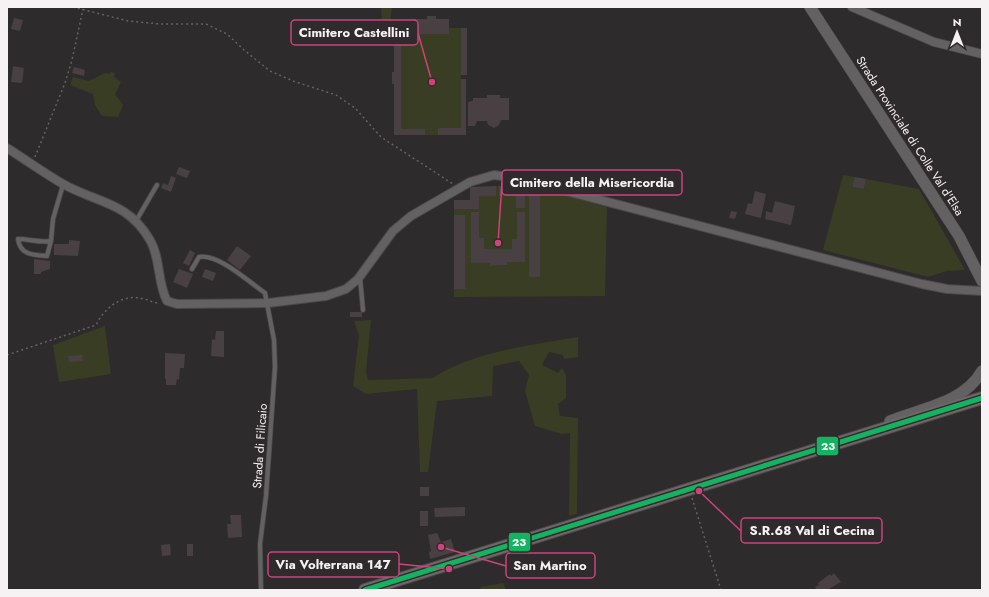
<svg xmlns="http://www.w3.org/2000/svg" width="989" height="597" viewBox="0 0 989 597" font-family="Jost,sans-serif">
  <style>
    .green { fill: #383d23; fill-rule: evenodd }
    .building { fill: #484043 }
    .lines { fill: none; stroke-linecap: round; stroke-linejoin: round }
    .lane-casing { stroke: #4c4849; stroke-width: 5.5 }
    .street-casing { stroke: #4c4849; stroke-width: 10 }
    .secondary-casing { stroke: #4c4849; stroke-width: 12 }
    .primary-casing { stroke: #4c4849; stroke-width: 14 }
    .path { stroke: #646262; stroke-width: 1.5; stroke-dasharray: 2 3; stroke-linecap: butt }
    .lane { stroke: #646162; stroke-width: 4 }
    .street { stroke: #646162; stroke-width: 8 }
    .secondary { stroke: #646162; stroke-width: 11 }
    .primary { stroke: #6f6668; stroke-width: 12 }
    .bus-1-casing { stroke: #2f2a2c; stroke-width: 8 }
    .bus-1 { stroke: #13b361; stroke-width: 5 }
    .labels { text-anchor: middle; stroke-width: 3; stroke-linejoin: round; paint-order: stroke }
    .street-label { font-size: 12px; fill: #f6f2f3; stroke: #2f2a2c }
    .leader { fill: none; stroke: #cc4479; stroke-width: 1.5 }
    .callout-dot { fill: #cc4479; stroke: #2f2a2c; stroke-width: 1.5 }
    .callout { fill: #2f2a2c; stroke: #cc4479; stroke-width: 1.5 }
    .callout-label { font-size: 13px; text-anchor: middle; font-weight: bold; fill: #f6f2f3 }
    .line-badge { stroke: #2f2a2c; stroke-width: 1.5 }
    .badge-label { font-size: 11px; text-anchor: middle; font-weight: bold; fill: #fff }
  </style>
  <rect width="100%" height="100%" fill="#2e2b2c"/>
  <g class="green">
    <path d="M381,7H392L390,23L382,24Z"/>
    <path d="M401,28H461V128H438V135H425V129H401Z"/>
    <path d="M110,72L115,73L114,77L121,82L115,94L123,105L118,117L102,116L95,105L93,94L70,85L73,77L89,81L105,73L110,74Z"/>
    <path d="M843,175L855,177L852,187L864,189L866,179L919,189L965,270L947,271L928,277L823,250Z"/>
    <path d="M496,186H499L516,196V208H525V194H529L530,277H540V195H564L607,207L605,296L454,297V289H465V215H454V209H479V196ZM517,212H525V262H507V265L491,266L490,263H472L479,238L484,239V249H512V239H517Z"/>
    <path d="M371,320L366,372L368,380L433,378C469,353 535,344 578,337V357L564,359L563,355L549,352L542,365L558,373L562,368L566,375V398L558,404L560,416L578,418L577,514L569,516L570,433L562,434L535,426L525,391L529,375L519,361L493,366L492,396L437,401L428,472H420L417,389L366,394L353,386L359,335L354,321Z"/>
    <path d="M105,326L111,374L59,382L53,345Z"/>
    <path d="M503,583L506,590H479L481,587Z"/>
  </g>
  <g class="building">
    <path d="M427,16H436V19H449V34H414V19H427Z"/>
    <path d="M14,18L23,20L20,31L11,29Z"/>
    <path d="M394,28H401V129H425V135H394V84H392V72H394Z"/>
    <rect x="461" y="28" width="6" height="47"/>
    <path d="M13,66L24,68L22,83L11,82Z"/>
    <path d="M74,67L85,70L84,76L72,73Z"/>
    <path d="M461,79H466V135H438V128H461Z"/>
    <path d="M487,95H500V98H509V120H501L499,125L494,128L488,125L487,121H477L475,126H468V102L473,101V98H487Z"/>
    <path d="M179,167L190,171L187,178L176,174Z"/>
    <path d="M171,176L176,178L171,192L161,188L163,183L168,185Z"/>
    <path d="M855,177L866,179L864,189L852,187Z"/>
    <path d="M496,186V196H479V209H454V200H470V187Z"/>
    <path d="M499,186L525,187V208H516V196H499Z"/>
    <path d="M755,191L766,194L761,218L745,214L748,203L752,204Z"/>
    <rect x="529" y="194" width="11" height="83"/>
    <path d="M775,201L795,206L791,225L765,219L766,211L772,213Z"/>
    <path d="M731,211L737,212L735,219L729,218Z"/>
    <path d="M471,212H479V238H484V249H512V239H517V212H525V262H507V265L490,266V263H471Z"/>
    <rect x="454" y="215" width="11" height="74"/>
    <path d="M69,240L80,241L78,256L54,255V244H69Z"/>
    <path d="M237,246L251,256L240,270L227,260Z"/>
    <path d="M190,250L195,253L189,266L183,263Z"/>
    <path d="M34,259L50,261V269L41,272V274H34Z"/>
    <path d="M179,269L193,274L187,288L173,282Z"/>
    <path d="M205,269L216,273L213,281L202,277Z"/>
    <rect x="350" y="312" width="12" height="5"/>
    <path d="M216,331H224V357L211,356L212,339L215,340Z"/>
    <path d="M165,353L185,354L184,368H180L179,380L177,379L176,385H166V379H165Z"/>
    <path d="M82,355L83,361L69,362L68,356Z"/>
    <rect x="420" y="487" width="9" height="9"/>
    <path d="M465,507V516L435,517L434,508Z"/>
    <rect x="420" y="511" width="8" height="15"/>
    <path d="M230,515H241L242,537L228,538L227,524H231Z"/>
    <path d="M437,533L441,542L451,539L455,552L430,559L429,552L431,551L428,535Z"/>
    <path d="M170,544L171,555L162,556L161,545Z"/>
    <rect x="187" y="544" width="6" height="12"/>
    <path d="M834,573L841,582L827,590H817L815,587L819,585L818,583L830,574L831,576Z"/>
  </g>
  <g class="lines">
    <g class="lane-casing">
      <g id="lane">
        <path d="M136,221L157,185"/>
        <path d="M51,241L47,256C33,255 20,255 18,239C29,239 40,243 51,241L53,219L63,185"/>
        <path d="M192,269L199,257C218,253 249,282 265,293L274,340L275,367L266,496L260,544L261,590"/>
        <path d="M360,277L363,310"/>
      </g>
    </g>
    <g class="street-casing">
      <g id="street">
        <path d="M852,7L934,42L982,54"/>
        <path d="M7,148C26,160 44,173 63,184C99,204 127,201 150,240C161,259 157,282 167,301L177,304L268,303L326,296L346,289L358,279L393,231L411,216L470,182L494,175L516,178L922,284L947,289L982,291"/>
      </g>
    </g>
    <g class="secondary-casing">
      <g id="secondary">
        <path d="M810,7L959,236L982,281"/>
        <path d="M890,421C922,408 964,403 982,371"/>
      </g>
    </g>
    <g class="primary-casing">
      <path id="primary" d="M365,590L982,398"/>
    </g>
    <g class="path">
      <path d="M73,7L128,21L160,24H206L227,34L244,50L270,71L293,81L336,95L355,108L381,137L453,184"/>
      <path d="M35,157L65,83L72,60L83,9"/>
      <path d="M7,355L96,325C105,307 123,293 144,299C149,300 154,303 159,303"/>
      <path d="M692,498L721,590"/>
    </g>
    <use href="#lane" class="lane"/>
    <use href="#street" class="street"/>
    <use href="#secondary" class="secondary"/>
    <use href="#primary" class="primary"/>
    <g class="bus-1-casing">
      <path id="bus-1" d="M365,590L982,398"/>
    </g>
    <use href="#bus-1" class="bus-1"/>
  </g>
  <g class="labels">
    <g class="street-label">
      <text transform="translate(910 136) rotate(57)" y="4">Strada Provinciale di Colle Val d'Elsa</text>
      <text transform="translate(260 446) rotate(-86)" y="4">Strada di Filicaio</text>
    </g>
  </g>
  <path class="leader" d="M432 82L418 33M498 243L502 182M699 491L741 531M449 569L399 564M441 547L506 566"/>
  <g class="callout-dot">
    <circle cx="432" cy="82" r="4"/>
    <circle cx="498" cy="243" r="4"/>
    <circle cx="699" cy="491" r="4"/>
    <circle cx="449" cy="569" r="4"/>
    <circle cx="441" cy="547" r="4"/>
  </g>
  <g class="callout">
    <rect x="291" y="20" width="127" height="25" rx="4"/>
    <rect x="502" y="170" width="180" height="25" rx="4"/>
    <rect x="741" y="518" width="141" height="25" rx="4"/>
    <rect x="268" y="552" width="131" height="25" rx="4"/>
    <rect x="506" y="553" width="89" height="25" rx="4"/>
  </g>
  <g class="callout-label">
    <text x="354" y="37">Cimitero Castellini</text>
    <text x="592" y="187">Cimitero della Misericordia</text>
    <text x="812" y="535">S.R.68 Val di Cecina</text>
    <text x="333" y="569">Via Volterrana 147</text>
    <text x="550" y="570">San Martino</text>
  </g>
  <g class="line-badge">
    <rect x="816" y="436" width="23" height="20" rx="4" fill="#13b361"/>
    <rect x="508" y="532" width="23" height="20" rx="4" fill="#13b361"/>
  </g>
  <g class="badge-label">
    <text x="828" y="450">23</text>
    <text x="519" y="546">23</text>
  </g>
  <rect width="989" height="597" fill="none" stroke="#f6f2f3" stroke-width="16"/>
  <g transform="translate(957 32)" stroke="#2f2a2c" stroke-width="3" paint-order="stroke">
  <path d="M0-3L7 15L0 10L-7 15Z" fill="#f6f2f3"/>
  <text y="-6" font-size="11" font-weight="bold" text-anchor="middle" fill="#f6f2f3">N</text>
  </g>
</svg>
